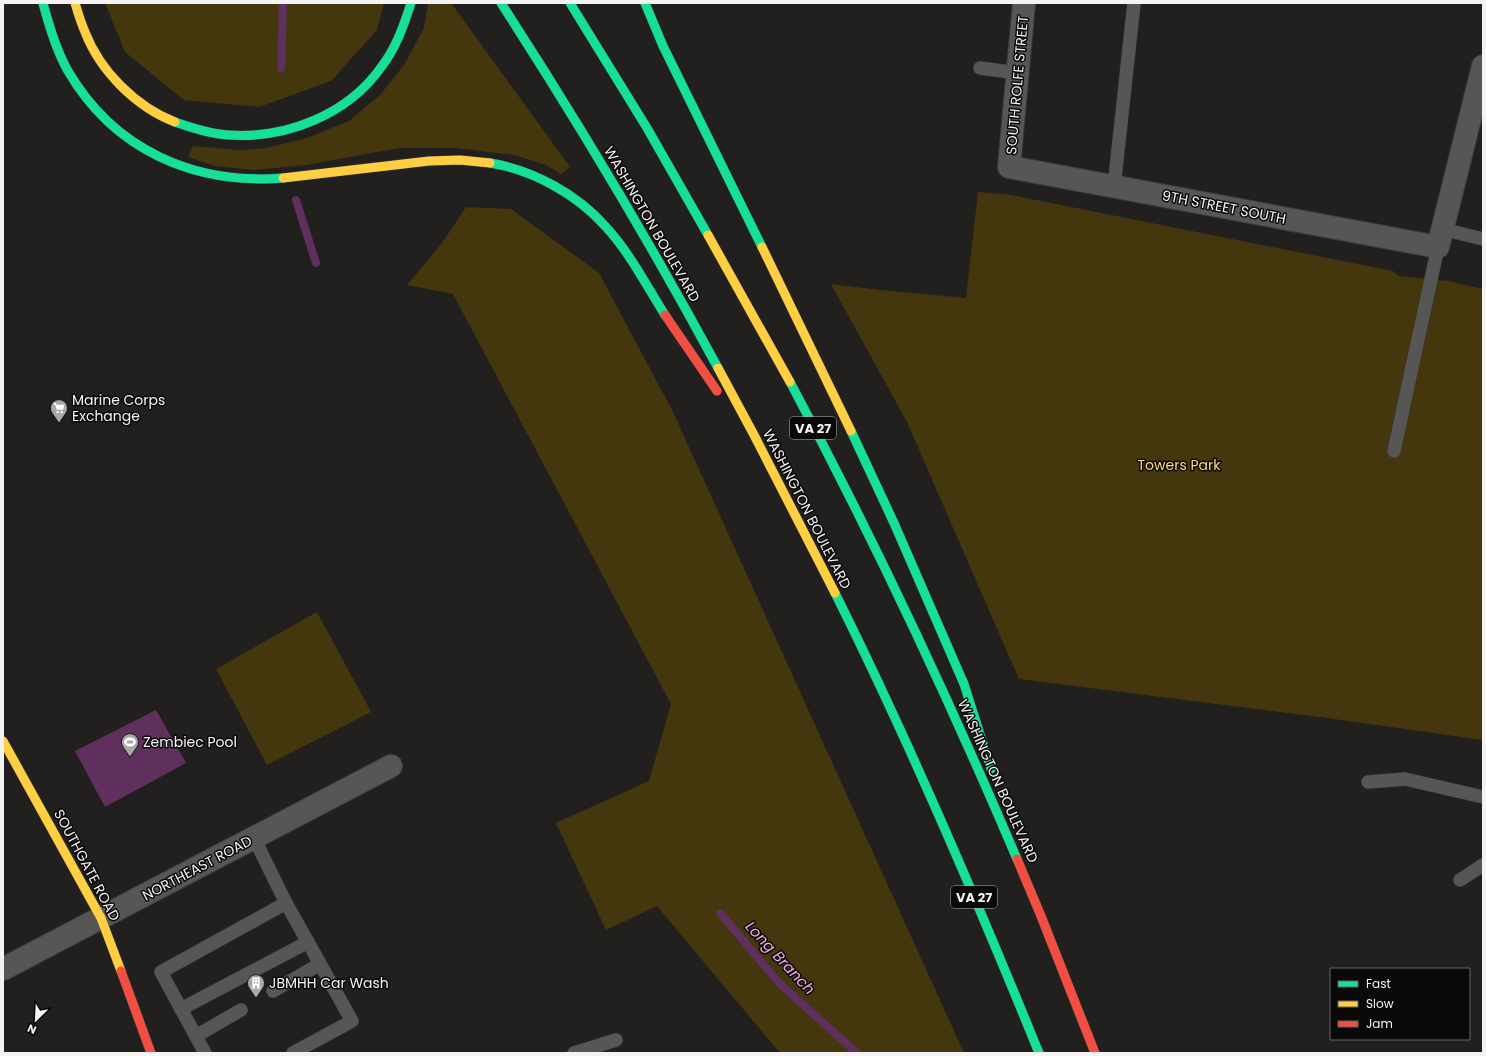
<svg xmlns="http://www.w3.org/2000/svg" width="1486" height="1056" viewBox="0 0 1486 1056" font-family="Poppins,sans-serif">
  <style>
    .green { fill: #45370d }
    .water { fill: #5f2f5d }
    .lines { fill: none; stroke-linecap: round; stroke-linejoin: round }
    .stream { stroke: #5f2f5d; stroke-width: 8 }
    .lane-casing { stroke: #3f3d3d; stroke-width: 14 }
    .street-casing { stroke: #3f3d3d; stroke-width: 24 }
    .fast-casing { stroke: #3f3d3d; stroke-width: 10 }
    .slow-casing { stroke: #3f3d3d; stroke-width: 10 }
    .jam-casing { stroke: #3f3d3d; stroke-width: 10 }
    .lane { stroke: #565655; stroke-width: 13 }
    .street { stroke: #565655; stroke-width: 22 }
    .fast { stroke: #16e098; stroke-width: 9 }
    .slow { stroke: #ffcf43; stroke-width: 9 }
    .jam { stroke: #f24e42; stroke-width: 9 }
    .labels { text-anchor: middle; stroke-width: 3; stroke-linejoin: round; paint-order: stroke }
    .shield { fill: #0b0909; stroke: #afacac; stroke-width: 1 }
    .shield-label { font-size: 13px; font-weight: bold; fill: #f5f2f2 }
    .street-label { font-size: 14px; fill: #f5f2f2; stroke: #0b0909 }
    .poi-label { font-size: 14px; fill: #f5f2f2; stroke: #0b0909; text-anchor: start }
    .park-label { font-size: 14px; fill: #fedc71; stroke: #0b0909 }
    .water-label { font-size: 15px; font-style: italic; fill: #f4a6ef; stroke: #0b0909 }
  </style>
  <rect width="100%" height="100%" fill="#22201f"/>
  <g class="green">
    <path d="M105,3H384L377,30L331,81L259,107L184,100L125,52Z"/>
    <path d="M428,3H451L570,167L561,174L546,165L514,155L456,148H399L306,165L254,170L215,166L188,157L193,146L239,150L266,148L307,138L349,121L380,95L404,65L424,28Z"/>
    <path d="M978,192L1011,195L1393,271L1398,276L1448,281L1483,289V740L1320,717L1019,679L907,422L831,284L880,290L966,298Z"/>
    <path d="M466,207L511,209L599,273L673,412L964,1053H780L657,906L606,930L556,823L649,781L671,704L453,294L407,285L442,243Z"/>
    <path d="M317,612L371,712L267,765L216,669Z"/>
  </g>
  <path class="water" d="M156,710L186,763L105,807L75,751Z"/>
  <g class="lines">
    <g class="stream">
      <path d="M281,68L283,3"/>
      <path d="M296,200L316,263"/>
      <path d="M720,913L780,984L857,1053"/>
    </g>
    <g class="lane-casing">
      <g id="lane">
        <path d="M980,68L1018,73"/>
        <path d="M1114,187L1134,3"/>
        <path d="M1442,229L1483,239"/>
        <path d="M1394,451L1438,247"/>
        <path d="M1368,782L1405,779L1483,797"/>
        <path d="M254,838L286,903L352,1021L293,1053"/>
        <path d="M1460,880L1483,865"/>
        <path d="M273,991L320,964"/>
        <path d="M181,1009L308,942"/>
        <path d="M196,1036L241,1010"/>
        <path d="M205,1053L161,972L286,903"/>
        <path d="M574,1053L616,1040"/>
      </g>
    </g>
    <g class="street-casing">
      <g id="street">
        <path d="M1024,3L1009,167L1438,247L1483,66"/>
        <path d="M3,969L391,766"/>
      </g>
    </g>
    <g class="fast-casing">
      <g id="fast">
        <path d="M43,3C49,26 56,50 68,71C114,150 194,185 283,178"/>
        <path d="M501,3C578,122 651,244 718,368"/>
        <path d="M570,3L647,128L708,235"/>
        <path d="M645,3L663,46L762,247"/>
        <path d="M175,122C192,128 210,134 228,135C286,139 348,115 382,66C396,48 404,25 411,3"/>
        <path d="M490,163C533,170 577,194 606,227C630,253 646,285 665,315"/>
        <path d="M790,382C873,537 948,697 1017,859"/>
        <path d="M851,431L894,523L964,684L991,769"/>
        <path d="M835,593C910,743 976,898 1039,1053"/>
      </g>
    </g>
    <g class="slow-casing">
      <g id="slow">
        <path d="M75,3C78,13 81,23 85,32C100,71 136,107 175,122"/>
        <path d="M283,178L429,161L460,160L490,163"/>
        <path d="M708,235L790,382"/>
        <path d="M762,247L851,431"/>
        <path d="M718,368L754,435L835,593"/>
        <path d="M3,741L101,918L121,971"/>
      </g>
    </g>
    <g class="jam-casing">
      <g id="jam">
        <path d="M665,315L717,391"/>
        <path d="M1017,859L1041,916L1095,1053"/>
        <path d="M121,971L151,1053"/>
      </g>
    </g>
    <use href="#lane" class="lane"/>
    <use href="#street" class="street"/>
    <use href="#fast" class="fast"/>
    <use href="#slow" class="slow"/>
    <use href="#jam" class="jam"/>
  </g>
  <defs>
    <g id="supermarket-pin" transform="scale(0.9)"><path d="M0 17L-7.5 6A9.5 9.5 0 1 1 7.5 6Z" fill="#aba8a8" stroke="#0b0909"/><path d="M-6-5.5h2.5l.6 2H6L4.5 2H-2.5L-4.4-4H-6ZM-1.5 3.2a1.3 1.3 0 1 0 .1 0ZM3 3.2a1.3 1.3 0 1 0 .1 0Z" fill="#fff"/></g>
    <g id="stadium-pin" transform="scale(0.9)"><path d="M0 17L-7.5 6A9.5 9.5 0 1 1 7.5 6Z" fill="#aba8a8" stroke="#0b0909"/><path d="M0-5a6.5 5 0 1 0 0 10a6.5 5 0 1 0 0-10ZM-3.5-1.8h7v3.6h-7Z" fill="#fff"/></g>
    <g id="building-pin" transform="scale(0.9)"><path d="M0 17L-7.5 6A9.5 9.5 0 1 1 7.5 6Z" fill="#aba8a8" stroke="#0b0909"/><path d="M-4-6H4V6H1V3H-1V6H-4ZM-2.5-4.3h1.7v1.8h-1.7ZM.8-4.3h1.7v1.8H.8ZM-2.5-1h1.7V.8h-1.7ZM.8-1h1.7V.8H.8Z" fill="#fff"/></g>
  </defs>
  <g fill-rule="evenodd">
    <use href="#supermarket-pin" x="59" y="408"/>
    <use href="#stadium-pin" x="130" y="742"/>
    <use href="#building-pin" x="256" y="983"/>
  </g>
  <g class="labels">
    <g class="shield">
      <rect x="790" y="417" width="46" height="22" rx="3"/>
      <rect x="951" y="886" width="46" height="22" rx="3"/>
    </g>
    <g class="shield-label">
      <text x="813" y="433">VA 27</text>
      <text x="974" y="902">VA 27</text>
    </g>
    <g class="street-label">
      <text transform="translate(1017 85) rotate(-85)" y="5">SOUTH ROLFE STREET</text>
      <text transform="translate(1224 207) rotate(11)" y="5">9TH STREET SOUTH</text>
      <text transform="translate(652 224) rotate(60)" y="5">WASHINGTON BOULEVARD</text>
      <text transform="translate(807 509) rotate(63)" y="5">WASHINGTON BOULEVARD</text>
      <text transform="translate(998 781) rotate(66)" y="5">WASHINGTON BOULEVARD</text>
      <text transform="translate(87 865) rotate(62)" y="5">SOUTHGATE ROAD</text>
      <text transform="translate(197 868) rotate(-28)" y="5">NORTHEAST ROAD</text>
    </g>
    <g class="poi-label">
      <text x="72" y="405">Marine Corps<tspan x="72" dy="16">Exchange</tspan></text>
      <text x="143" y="747">Zembiec Pool</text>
      <text x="269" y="988">JBMHH Car Wash</text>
    </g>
    <g class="park-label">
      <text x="1179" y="470">Towers Park</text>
    </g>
    <g class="water-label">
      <text transform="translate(780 958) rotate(47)" y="5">Long Branch</text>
    </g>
  </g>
  <rect width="1486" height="1056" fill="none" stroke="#f5f2f2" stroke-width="8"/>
  <rect x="1330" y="968" width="140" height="72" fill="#0b0909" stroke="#696666"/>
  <rect x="1338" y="981" width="20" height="6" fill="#16e098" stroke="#696666"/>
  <text x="1366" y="988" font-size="12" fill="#f5f2f2">Fast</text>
  <rect x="1338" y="1001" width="20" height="6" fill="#ffcf43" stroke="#696666"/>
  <text x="1366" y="1008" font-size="12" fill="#f5f2f2">Slow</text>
  <rect x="1338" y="1021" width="20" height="6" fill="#f24e42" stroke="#696666"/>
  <text x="1366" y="1028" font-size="12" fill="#f5f2f2">Jam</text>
  <g transform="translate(36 1020) rotate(204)" stroke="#0b0909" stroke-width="3" paint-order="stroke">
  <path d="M0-3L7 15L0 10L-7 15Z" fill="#f5f2f2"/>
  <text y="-6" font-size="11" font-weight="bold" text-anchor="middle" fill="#f5f2f2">N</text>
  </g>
</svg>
